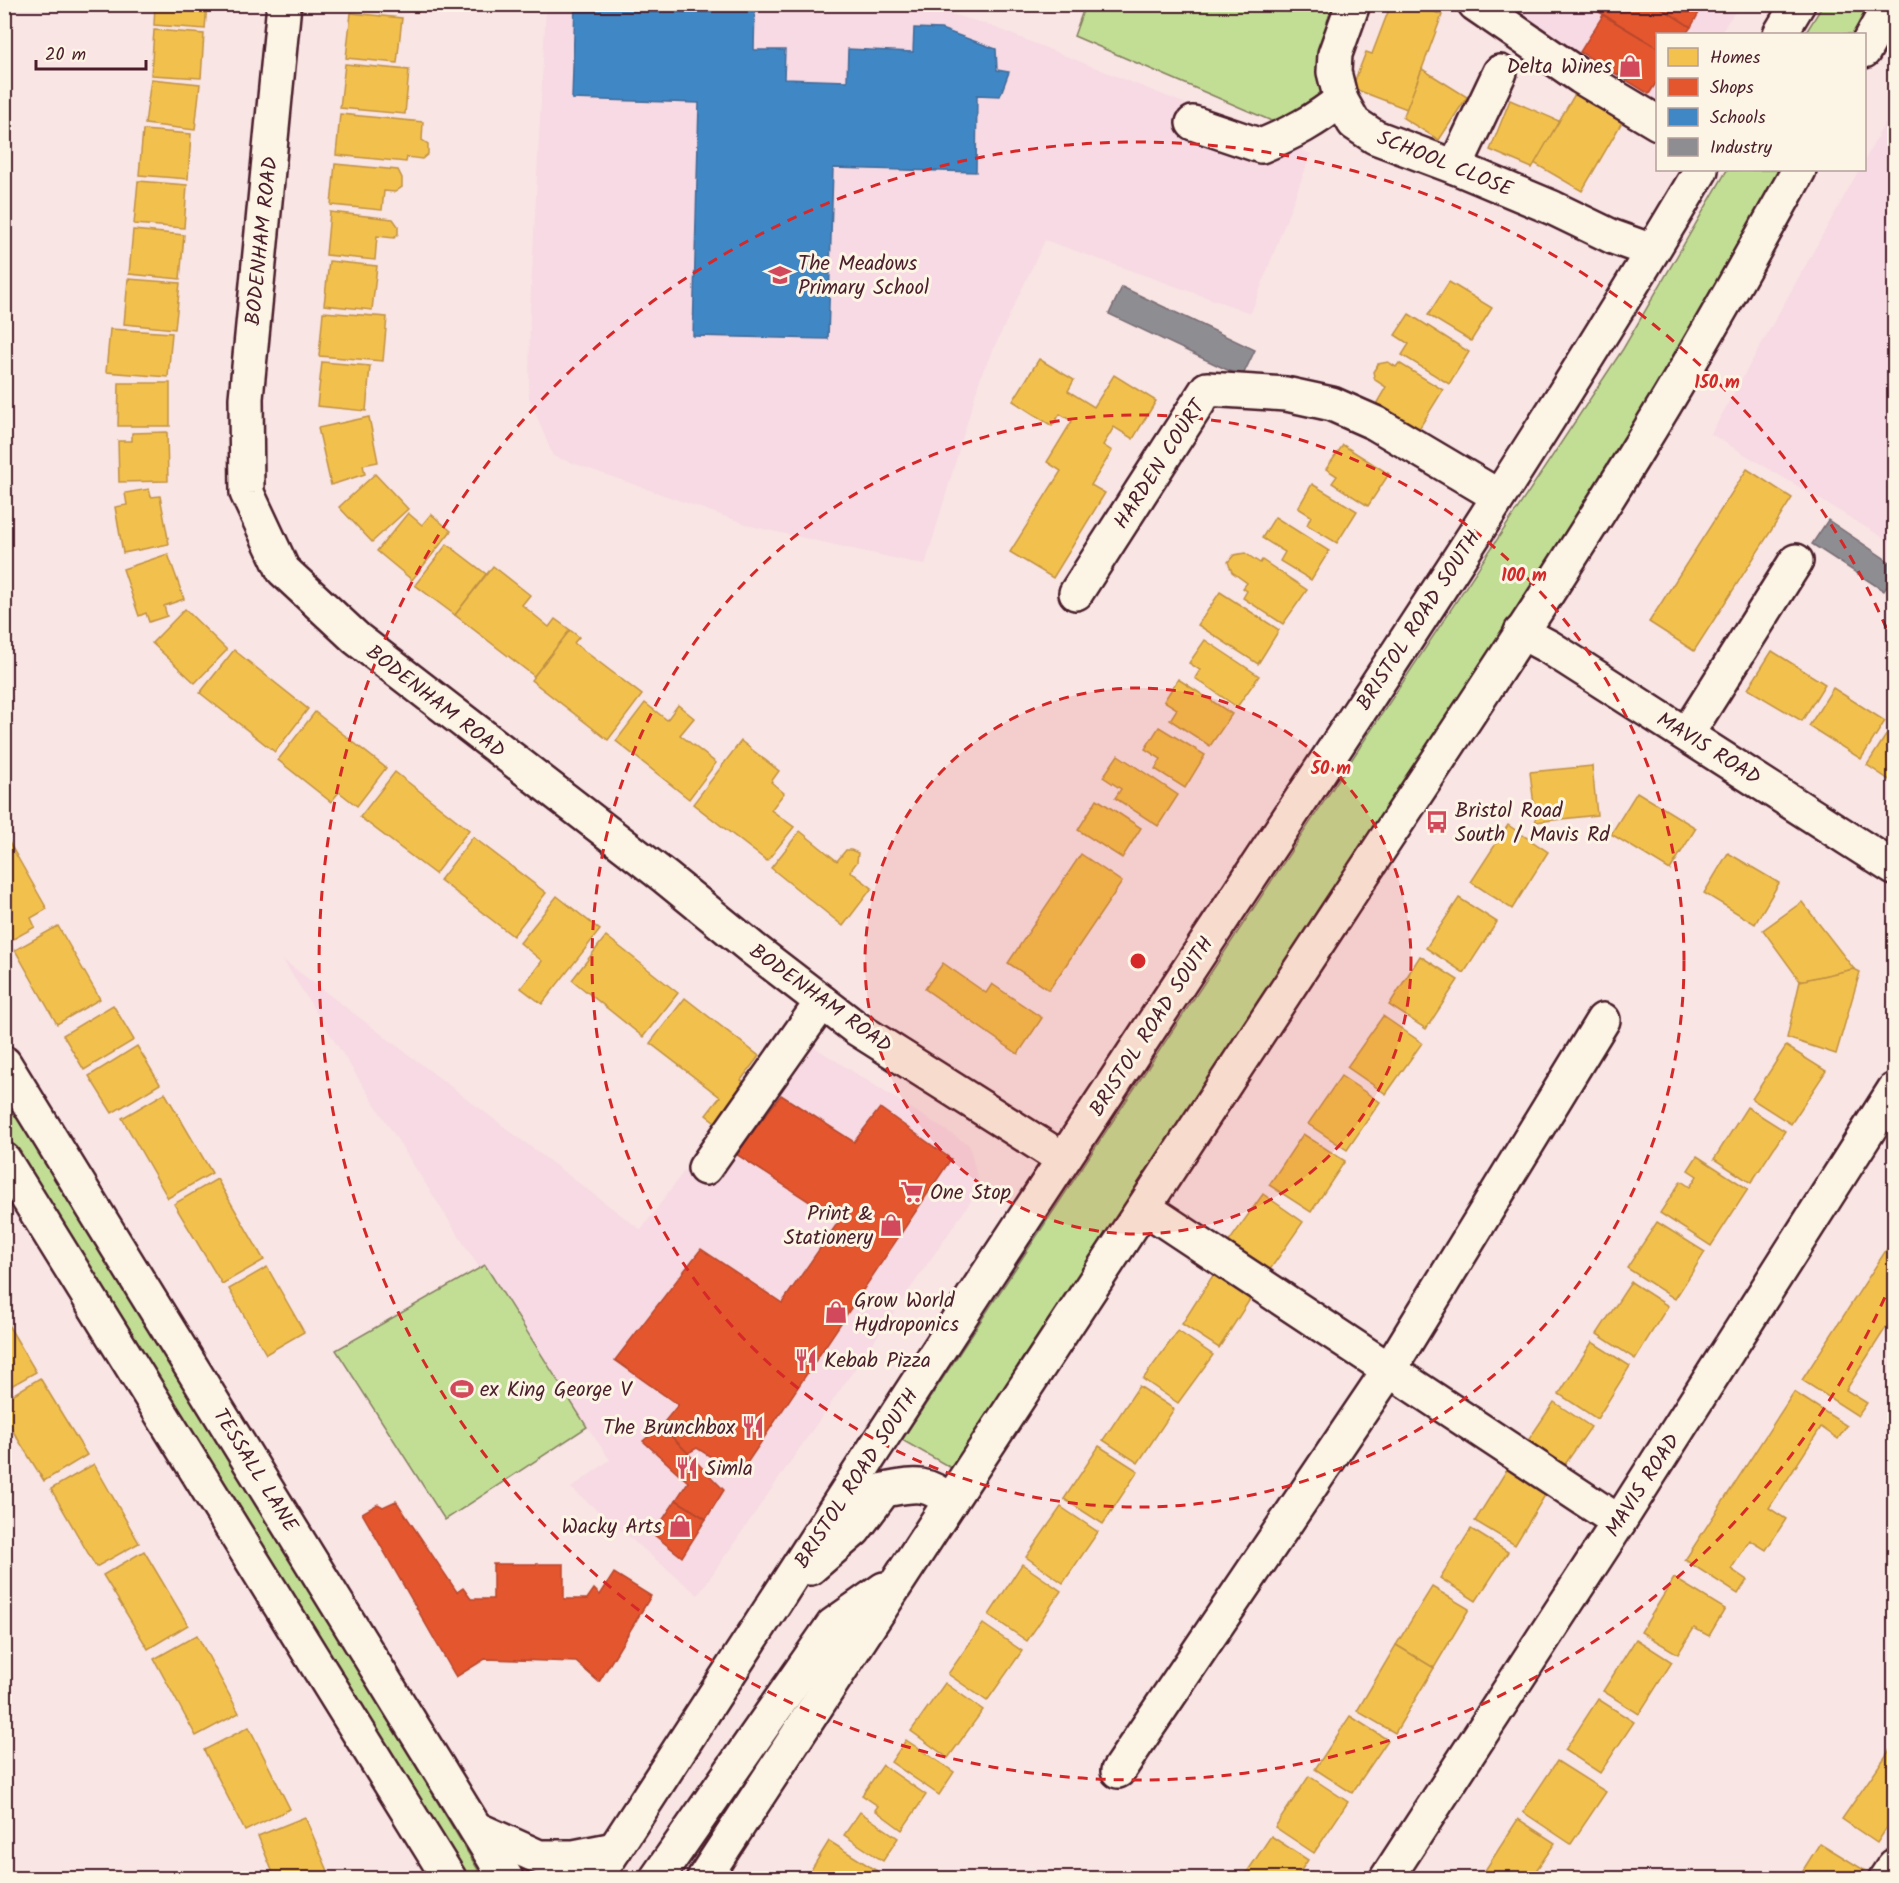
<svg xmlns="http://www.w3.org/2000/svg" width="1899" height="1883" viewBox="0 0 1899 1883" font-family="Kalam,sans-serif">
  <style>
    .built { fill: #f7dae3 }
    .green { fill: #c2de95; stroke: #867e60; stroke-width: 1.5 }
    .homes { fill: #f2c14e; stroke: #c09044; stroke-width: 1.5 }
    .shops { fill: #e4572e; stroke: #b6462d; stroke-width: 1.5 }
    .schools { fill: #3f88c5; stroke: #426897; stroke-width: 1.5 }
    .industry { fill: #8d8d92; stroke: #796c73; stroke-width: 1.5 }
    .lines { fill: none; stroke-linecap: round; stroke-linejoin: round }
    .minor-casing { stroke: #4a1f2b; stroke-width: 38 }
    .highway-casing { stroke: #4a1f2b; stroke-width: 38 }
    .minor { stroke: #fcf5e5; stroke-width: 33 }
    .highway { stroke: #fcf5e5; stroke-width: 33 }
    .ring { fill: none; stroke: #d62828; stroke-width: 3; stroke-dasharray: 10 8 }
    .labels { text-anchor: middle; stroke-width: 6; stroke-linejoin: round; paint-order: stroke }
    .poi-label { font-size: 21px; fill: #4a1f2b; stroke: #fcf5e5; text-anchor: start }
    .street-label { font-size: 21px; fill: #4a1f2b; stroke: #fcf5e5 }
    .centre { fill: #d62828; stroke: #fcf5e5; stroke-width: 3 }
    .ring-label { font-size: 18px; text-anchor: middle; font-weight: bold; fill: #d62828; stroke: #fcf5e5; stroke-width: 6; stroke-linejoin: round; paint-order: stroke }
  </style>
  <rect width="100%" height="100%" fill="#f9e5e4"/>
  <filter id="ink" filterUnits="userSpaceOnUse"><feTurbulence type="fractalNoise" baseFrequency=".0167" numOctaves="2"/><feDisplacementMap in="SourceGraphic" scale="12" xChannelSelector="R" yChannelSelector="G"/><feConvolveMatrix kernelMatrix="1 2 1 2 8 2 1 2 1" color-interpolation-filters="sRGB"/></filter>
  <g filter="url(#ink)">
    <g class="built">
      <path d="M546,5H918L986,24L1311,154L1251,313L1045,240L981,375L925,565L755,527L553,456L529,397L530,311Z"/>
      <path d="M1473,5H1739L1720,34H1658L1657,123Z"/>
      <path d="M1894,106V544L1711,434L1859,170H1864L1865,160Z"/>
      <path d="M283,960L641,1230L787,1030L969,1145L980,1188L698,1595L571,1488L610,1460L469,1252Z"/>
    </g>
    <g class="green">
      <path d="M1085,5H1349L1332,101L1288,128L1074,36Z"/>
      <path d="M1823,5H1874L1856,34H1805Z"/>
      <path d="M1727,170H1780L1642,417L1499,641L953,1469L902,1440L1623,349Z"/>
      <path d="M4,1079L483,1878H467L5,1131Z"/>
      <path d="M485,1265L587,1427L445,1520L336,1350Z"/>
    </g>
    <g class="homes">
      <path d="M155,4H207L205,29L154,25Z"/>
      <path d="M355,4H418V12L355,7Z"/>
      <path d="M1391,4H1416L1442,15L1407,109L1352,88L1366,52L1372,54Z"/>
      <path d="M351,13L402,18L397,63L346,58Z"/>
      <path d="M154,30L204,34L201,78L151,75Z"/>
      <path d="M345,64L409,70L405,114L340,108Z"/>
      <path d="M1422,69L1467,97L1439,140L1403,118Z"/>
      <path d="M151,79L200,84L195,130L145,124Z"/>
      <path d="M1578,89L1625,117L1582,191L1534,163Z"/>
      <path d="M1510,100L1559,121L1532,168L1490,150Z"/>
      <path d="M340,114L423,122L422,140L428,144V154L422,159L407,157L406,162L336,155Z"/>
      <path d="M143,130L191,134L188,179L139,175Z"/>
      <path d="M335,164L398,170L402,178V187L395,192L384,191L382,210L331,205Z"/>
      <path d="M138,181L187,185L184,228L134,224Z"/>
      <path d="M330,212L393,219L398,226V234L394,238L377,236L375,260L326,255Z"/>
      <path d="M133,230L184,235L180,279L129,274Z"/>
      <path d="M329,261L377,266L372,310L324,305Z"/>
      <path d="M128,279L180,283L175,329L124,324Z"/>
      <path d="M1449,282L1492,308L1471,341L1428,315Z"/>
      <path d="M323,312L387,317L383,361L319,356Z"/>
      <path d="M1409,314L1469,352L1449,384L1402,355L1409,344L1395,335Z"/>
      <path d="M110,329L172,333L168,377L106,372Z"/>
      <path d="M1039,359L1074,380L1068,391L1094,407L1114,375L1156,401L1133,439L1114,427L1103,445L1112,451L1091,485L1105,493L1053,578L1010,552L1061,471L1047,462L1072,421L1060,414L1052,426L1013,401Z"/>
      <path d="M322,362L370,366L366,411L317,406Z"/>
      <path d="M1388,362L1396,367L1399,363L1443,390L1417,432L1375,406L1386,387L1375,380L1373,372L1378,364Z"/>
      <path d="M119,383H170V426H118Z"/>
      <path d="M369,417L378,462L363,465L365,474L331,485L318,428Z"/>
      <path d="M167,432L168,481L119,482L118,441H132V433Z"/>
      <path d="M1343,445L1389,474L1368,506L1332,483L1337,476L1326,469Z"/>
      <path d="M1747,469L1792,498L1694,651L1649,622Z"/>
      <path d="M375,474L408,509L372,542L339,507Z"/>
      <path d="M1312,484L1357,511L1337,543L1307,525L1311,516L1298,508Z"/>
      <path d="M149,489L151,497L160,496L169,544L123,553L115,507L127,505L125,493Z"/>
      <path d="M408,513L422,525L431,514L451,531L412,580L377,551Z"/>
      <path d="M1275,517L1329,551L1311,580L1280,561L1285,552L1262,538Z"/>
      <path d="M447,544L486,574L455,615L415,585Z"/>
      <path d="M1245,553L1260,563L1262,560L1307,590L1283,624L1243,598L1247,591L1243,588L1247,583L1232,572L1228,562L1234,555Z"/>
      <path d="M168,554L184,599L164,606L167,616L149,622L146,613L139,616L123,569Z"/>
      <path d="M493,566L530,595L522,605L549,627L555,619L570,630L534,676L455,615Z"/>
      <path d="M1220,592L1279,630L1258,664L1198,625Z"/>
      <path d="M185,609L227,650L195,683L152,643Z"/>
      <path d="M570,630L579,637L574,643L642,695L608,740L531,680Z"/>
      <path d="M1205,640L1259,676L1237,707L1195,678L1200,670L1189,663Z"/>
      <path d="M234,650L308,709L275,752L200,693Z"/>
      <path d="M1772,651L1825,684L1802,721L1748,689Z"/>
      <path d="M1178,679L1232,714L1210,746L1170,720L1177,709L1164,701Z"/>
      <path d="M1833,688L1885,721L1861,759L1809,726Z"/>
      <path d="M645,703L667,720L678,705L694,718L680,735L716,763L689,799L616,741Z"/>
      <path d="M315,712L386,768L357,806L339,792L331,802L278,760Z"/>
      <path d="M1892,726L1894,727V783L1867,765Z"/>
      <path d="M1159,727L1205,755L1185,788L1155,769L1161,759L1145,749Z"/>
      <path d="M741,741L779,771L771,782L784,793L771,810L794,827L767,861L693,804Z"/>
      <path d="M1118,755L1178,795L1158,826L1115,798L1121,789L1103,777Z"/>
      <path d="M1592,766L1597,815L1536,822L1530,772Z"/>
      <path d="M395,772L469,830L435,874L360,817Z"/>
      <path d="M1637,792L1696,828L1670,870L1611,834Z"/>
      <path d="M1097,799L1141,828L1122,858L1078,830Z"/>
      <path d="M1508,825L1548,852L1512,909L1471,882Z"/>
      <path d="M800,831L837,861L846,850H851L858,853L857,862L850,871L872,888L843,926L771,868Z"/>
      <path d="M6,837L47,909L31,918L35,927L8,942L4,935V838Z"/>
      <path d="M473,837L546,893L513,936L440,880Z"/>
      <path d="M1728,853L1779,883L1755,924L1704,893Z"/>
      <path d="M1081,854L1122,882L1049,990L1008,963Z"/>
      <path d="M557,896L600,930L542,1004L521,988L542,961L520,943Z"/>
      <path d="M1459,898L1497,922L1464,973L1426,948Z"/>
      <path d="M1802,902L1854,969L1800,981L1763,930Z"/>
      <path d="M58,926L100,999L57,1024L15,950Z"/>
      <path d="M606,936L678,993L643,1037L572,980Z"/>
      <path d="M1420,956L1458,980L1426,1029L1389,1005Z"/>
      <path d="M943,963L986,993L992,984L1042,1018L1018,1054L925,989Z"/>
      <path d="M1854,969L1860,972L1836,1054L1787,1038L1800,981Z"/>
      <path d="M685,998L759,1056L741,1080L749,1085L718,1124L706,1115L720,1097L650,1043Z"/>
      <path d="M113,1005L134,1040L84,1070L63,1035Z"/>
      <path d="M1383,1016L1422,1043L1386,1094L1347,1067Z"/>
      <path d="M137,1046L160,1084L112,1113L89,1076Z"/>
      <path d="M1786,1046L1826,1071L1791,1124L1752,1099Z"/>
      <path d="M1341,1076L1380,1102L1347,1150L1308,1124Z"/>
      <path d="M165,1093L212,1173L168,1198L122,1118Z"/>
      <path d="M1747,1107L1785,1131L1751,1183L1714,1159Z"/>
      <path d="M1303,1134L1345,1161L1311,1212L1269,1185Z"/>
      <path d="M1697,1156L1748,1189L1711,1246L1660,1213L1681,1181L1690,1187L1697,1176L1688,1170Z"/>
      <path d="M217,1179L264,1260L222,1284L174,1204Z"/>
      <path d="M1263,1194L1303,1222L1269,1271L1228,1243Z"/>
      <path d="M1657,1222L1705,1252L1675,1299L1627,1268Z"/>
      <path d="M1894,1238V1315L1846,1390L1867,1403L1858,1416L1802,1380Z"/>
      <path d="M267,1267L304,1332L266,1354L229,1289Z"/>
      <path d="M1217,1269L1254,1293L1219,1348L1182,1324Z"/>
      <path d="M1631,1282L1668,1306L1635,1359L1597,1334Z"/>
      <path d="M4,1318L36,1372L4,1390Z"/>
      <path d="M1178,1331L1213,1355L1178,1403L1143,1379Z"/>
      <path d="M1592,1342L1630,1366L1597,1419L1559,1394Z"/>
      <path d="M40,1378L87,1455L44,1481L4,1417V1400Z"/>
      <path d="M1139,1386L1174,1409L1138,1463L1103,1440Z"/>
      <path d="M1794,1392L1847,1426L1838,1439L1821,1427L1769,1508L1786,1519L1766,1550L1750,1540L1731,1569L1747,1580L1738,1594L1685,1560Z"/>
      <path d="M1554,1402L1591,1427L1559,1473L1523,1448Z"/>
      <path d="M1099,1446L1138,1471L1103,1524L1064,1499Z"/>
      <path d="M94,1464L139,1543L96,1567L51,1489Z"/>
      <path d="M1508,1468L1547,1492L1515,1545L1475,1521Z"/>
      <path d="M1061,1507L1098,1532L1063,1583L1026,1557Z"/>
      <path d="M1471,1529L1508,1552L1476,1601L1440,1578Z"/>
      <path d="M144,1551L188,1625L148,1649L103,1575Z"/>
      <path d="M1022,1564L1061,1591L1027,1641L989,1615Z"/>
      <path d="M1674,1578L1725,1609L1709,1636L1694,1628L1678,1654L1641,1632Z"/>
      <path d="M1432,1587L1469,1609L1434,1668L1396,1645Z"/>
      <path d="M983,1624L1022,1651L987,1701L948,1674Z"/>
      <path d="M197,1635L239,1713L196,1736L154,1659Z"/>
      <path d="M1636,1639L1672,1662L1639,1714L1603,1691Z"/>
      <path d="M1396,1645L1434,1668L1395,1733L1357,1711Z"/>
      <path d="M945,1683L983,1710L948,1758L911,1731Z"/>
      <path d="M1598,1699L1634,1722L1600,1773L1565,1750Z"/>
      <path d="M1350,1716L1388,1740L1352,1793L1315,1769Z"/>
      <path d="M249,1727L290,1809L245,1831L204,1750Z"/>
      <path d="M906,1740L954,1772L939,1795L891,1762Z"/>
      <path d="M1892,1747L1894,1749V1817L1877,1843L1842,1819Z"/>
      <path d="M1557,1761L1606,1792L1571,1844L1523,1812Z"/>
      <path d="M883,1765L926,1795L902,1830L875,1810L878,1806L862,1795Z"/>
      <path d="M1309,1776L1348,1802L1314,1853L1275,1827Z"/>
      <path d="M860,1812L898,1838L883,1861L844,1835Z"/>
      <path d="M305,1817L331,1878H275L258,1836Z"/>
      <path d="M1518,1819L1555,1843L1531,1878H1494L1484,1872Z"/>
      <path d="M1271,1836L1308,1860L1296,1878H1243Z"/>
      <path d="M829,1841L877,1871L872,1878H824L811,1870Z"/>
      <path d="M1820,1843L1864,1870L1859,1878H1817L1803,1870Z"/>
    </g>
    <g class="shops">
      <path d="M1586,4H1655L1691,27L1686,34H1658V48Z"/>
      <path d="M1655,4H1704L1691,27Z"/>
      <path d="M1603,15L1658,48V80L1649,94L1580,52Z"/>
      <path d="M781,1095L854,1142L880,1108L951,1159L739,1475L697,1448L688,1453L661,1426L678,1405L615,1360L701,1249L782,1303L839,1221L736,1154Z"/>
      <path d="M661,1426L724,1490L706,1519L676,1500L688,1482L643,1441Z"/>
      <path d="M676,1500L706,1519L682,1557L653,1534Z"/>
      <path d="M396,1501L457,1592L463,1588L471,1599H493V1564H564V1599H587L594,1589L600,1595L614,1573L651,1596L599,1682L576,1662L485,1659L456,1677L362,1513L378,1504L383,1507Z"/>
    </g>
    <path class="schools" d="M575,4H755L754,50H785L784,79L847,81L848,49L913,52L914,28L941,29L996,49L997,70L1009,72L1000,96L977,95L976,172L833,168L828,339L693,336L699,103L572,99Z"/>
    <g class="industry">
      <path d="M1122,287L1255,350L1242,377L1109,314Z"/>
      <path d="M1828,520L1894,565V576L1884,591L1812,544Z"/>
    </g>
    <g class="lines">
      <g class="minor-casing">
        <g id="minor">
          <path d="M284,4L246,398L247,493L283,570L357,639L665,877L752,948L856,1028L1063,1159"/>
          <path d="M1353,4L1335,54L1334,72L1341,100L1354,123L1375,137L1455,167L1553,208L1613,237L1652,251"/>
          <path d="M1475,4L1581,77L1658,123"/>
          <path d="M1193,123L1261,146C1292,133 1315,121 1341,100"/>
          <path d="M1455,167L1500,72"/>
          <path d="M1076,593L1207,389L1286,394L1332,404L1375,423L1498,496"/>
          <path d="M1521,632L1549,647L1894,868"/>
          <path d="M1687,734L1796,561"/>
          <path d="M4,1063L506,1878"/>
          <path d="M4,1160L449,1878"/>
          <path d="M705,1168L822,1002"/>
          <path d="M1145,1208L1619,1522"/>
          <path d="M1118,1771L1389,1370L1603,1020"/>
          <path d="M477,1829L539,1857H574L615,1849"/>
          <path d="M1387,1878L1619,1522L1894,1090"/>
          <path d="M1886,1878L1894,1866"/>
        </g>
      </g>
      <g class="highway-casing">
        <g id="highway">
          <path d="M1780,34L1798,4"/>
          <path d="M1864,51L1890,4"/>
          <path d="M810,1568L854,1530L884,1490C913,1485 927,1480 950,1502"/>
          <path d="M596,1878C782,1588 970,1300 1160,1013C1344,734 1531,457 1701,170"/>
          <path d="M657,1878L833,1625L884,1589"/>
          <path d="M704,1878C913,1556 1126,1236 1336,915C1437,761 1540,609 1636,452C1693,360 1746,265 1799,170"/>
        </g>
      </g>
      <use href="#minor" class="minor"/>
      <use href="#highway" class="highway"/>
    </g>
  </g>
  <circle cx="1138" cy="961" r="273" fill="#d62828" fill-opacity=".12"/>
  <g class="ring">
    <circle cx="1138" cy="961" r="273"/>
    <circle cx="1138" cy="961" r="546"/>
    <path d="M1892 1281A819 819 0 1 1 1892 641"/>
  </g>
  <defs>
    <g id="shop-bare" transform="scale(1.8)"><path d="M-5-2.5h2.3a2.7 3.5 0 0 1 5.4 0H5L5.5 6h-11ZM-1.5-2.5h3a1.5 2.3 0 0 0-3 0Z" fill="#d1495b" stroke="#fcf5e5" stroke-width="2.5" paint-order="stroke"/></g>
    <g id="school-bare" transform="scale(1.8)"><path d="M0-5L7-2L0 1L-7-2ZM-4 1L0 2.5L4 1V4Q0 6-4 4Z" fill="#d1495b" stroke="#fcf5e5" stroke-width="2.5" paint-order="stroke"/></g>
    <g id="bus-bare" transform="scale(1.8)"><path d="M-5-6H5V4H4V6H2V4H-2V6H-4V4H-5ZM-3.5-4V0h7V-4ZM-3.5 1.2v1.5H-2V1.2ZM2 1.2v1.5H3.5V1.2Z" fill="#d1495b" stroke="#fcf5e5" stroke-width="2.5" paint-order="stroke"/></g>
    <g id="supermarket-bare" transform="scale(1.8)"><path d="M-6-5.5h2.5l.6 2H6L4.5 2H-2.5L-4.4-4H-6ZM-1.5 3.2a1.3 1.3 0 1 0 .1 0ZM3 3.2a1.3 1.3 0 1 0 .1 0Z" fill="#d1495b" stroke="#fcf5e5" stroke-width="2.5" paint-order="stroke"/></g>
    <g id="restaurant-bare" transform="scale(1.8)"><path d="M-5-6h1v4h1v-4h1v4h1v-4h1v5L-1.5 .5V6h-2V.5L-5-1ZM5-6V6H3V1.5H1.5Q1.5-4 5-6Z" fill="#d1495b" stroke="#fcf5e5" stroke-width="2.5" paint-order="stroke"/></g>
    <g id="stadium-bare" transform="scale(1.8)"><path d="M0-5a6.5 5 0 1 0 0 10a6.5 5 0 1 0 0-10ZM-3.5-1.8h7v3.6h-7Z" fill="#d1495b" stroke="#fcf5e5" stroke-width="2.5" paint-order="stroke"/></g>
  </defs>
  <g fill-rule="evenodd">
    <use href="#shop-bare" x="1630" y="66"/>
    <use href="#school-bare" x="780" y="275"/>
    <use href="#bus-bare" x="1437" y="822"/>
    <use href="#supermarket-bare" x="912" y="1192"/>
    <use href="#shop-bare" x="891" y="1225"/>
    <use href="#shop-bare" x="836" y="1312"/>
    <use href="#restaurant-bare" x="806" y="1360"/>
    <use href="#stadium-bare" x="462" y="1389"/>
    <use href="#restaurant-bare" x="753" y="1427"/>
    <use href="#restaurant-bare" x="687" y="1468"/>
    <use href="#shop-bare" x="680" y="1526"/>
  </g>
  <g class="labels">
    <g class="poi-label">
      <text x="1612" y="73" text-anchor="end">Delta Wines</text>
      <text x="798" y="270">The Meadows<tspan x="798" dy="24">Primary School</tspan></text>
      <text x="1455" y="817">Bristol Road<tspan x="1455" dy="24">South / Mavis Rd</tspan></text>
      <text x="930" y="1199">One Stop</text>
      <text x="873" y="1220" text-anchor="end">Print &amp;<tspan x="873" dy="24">Stationery</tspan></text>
      <text x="854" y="1307">Grow World<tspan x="854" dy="24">Hydroponics</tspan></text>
      <text x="824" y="1367">Kebab Pizza</text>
      <text x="480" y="1396">ex King George V</text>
      <text x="735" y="1434" text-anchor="end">The Brunchbox</text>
      <text x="705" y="1475">Simla</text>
      <text x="662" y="1533" text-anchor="end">Wacky Arts</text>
    </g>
    <g class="street-label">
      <text transform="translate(1445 163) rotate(22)" y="7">SCHOOL CLOSE</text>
      <text transform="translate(261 241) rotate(-84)" y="7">BODENHAM ROAD</text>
      <text transform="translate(1159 464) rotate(-57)" y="7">HARDEN COURT</text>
      <text transform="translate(1418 620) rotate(-57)" y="7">BRISTOL ROAD SOUTH</text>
      <text transform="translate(436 701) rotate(38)" y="7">BODENHAM ROAD</text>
      <text transform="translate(1709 748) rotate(32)" y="7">MAVIS ROAD</text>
      <text transform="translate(821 998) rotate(36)" y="7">BODENHAM ROAD</text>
      <text transform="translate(1151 1026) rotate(-57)" y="7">BRISTOL ROAD SOUTH</text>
      <text transform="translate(256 1470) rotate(58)" y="7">TESSALL LANE</text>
      <text transform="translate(856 1478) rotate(-57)" y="7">BRISTOL ROAD SOUTH</text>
      <text transform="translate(1642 1485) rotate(-57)" y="7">MAVIS ROAD</text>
    </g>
  </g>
  <circle cx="1138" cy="961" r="9" class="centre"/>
  <g class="ring-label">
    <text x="1717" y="388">150 m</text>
    <text x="1524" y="581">100 m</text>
    <text x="1331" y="774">50 m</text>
  </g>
  <rect width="1899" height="1883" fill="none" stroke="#fcf5e5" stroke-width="24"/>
  <rect x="12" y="12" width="1875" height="1859" fill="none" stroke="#4a1f2b" stroke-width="2" filter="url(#ink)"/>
  <rect x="1656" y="33" width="210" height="138" fill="#fcf5e5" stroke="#b59f9b" stroke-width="1.5"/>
  <rect x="1668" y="48" width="30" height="18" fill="#f2c14e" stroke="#b59f9b" stroke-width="1.5"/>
  <text x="1710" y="63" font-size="18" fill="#4a1f2b">Homes</text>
  <rect x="1668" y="78" width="30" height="18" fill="#e4572e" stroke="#b59f9b" stroke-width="1.5"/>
  <text x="1710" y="93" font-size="18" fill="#4a1f2b">Shops</text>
  <rect x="1668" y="108" width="30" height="18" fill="#3f88c5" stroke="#b59f9b" stroke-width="1.5"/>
  <text x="1710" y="123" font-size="18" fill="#4a1f2b">Schools</text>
  <rect x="1668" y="138" width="30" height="18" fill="#8d8d92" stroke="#b59f9b" stroke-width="1.5"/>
  <text x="1710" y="153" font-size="18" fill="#4a1f2b">Industry</text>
  <path d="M36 60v9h110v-9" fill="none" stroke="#4a1f2b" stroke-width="3"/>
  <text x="45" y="60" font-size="18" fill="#4a1f2b" stroke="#fcf5e5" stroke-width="4.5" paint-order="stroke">20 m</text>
</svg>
